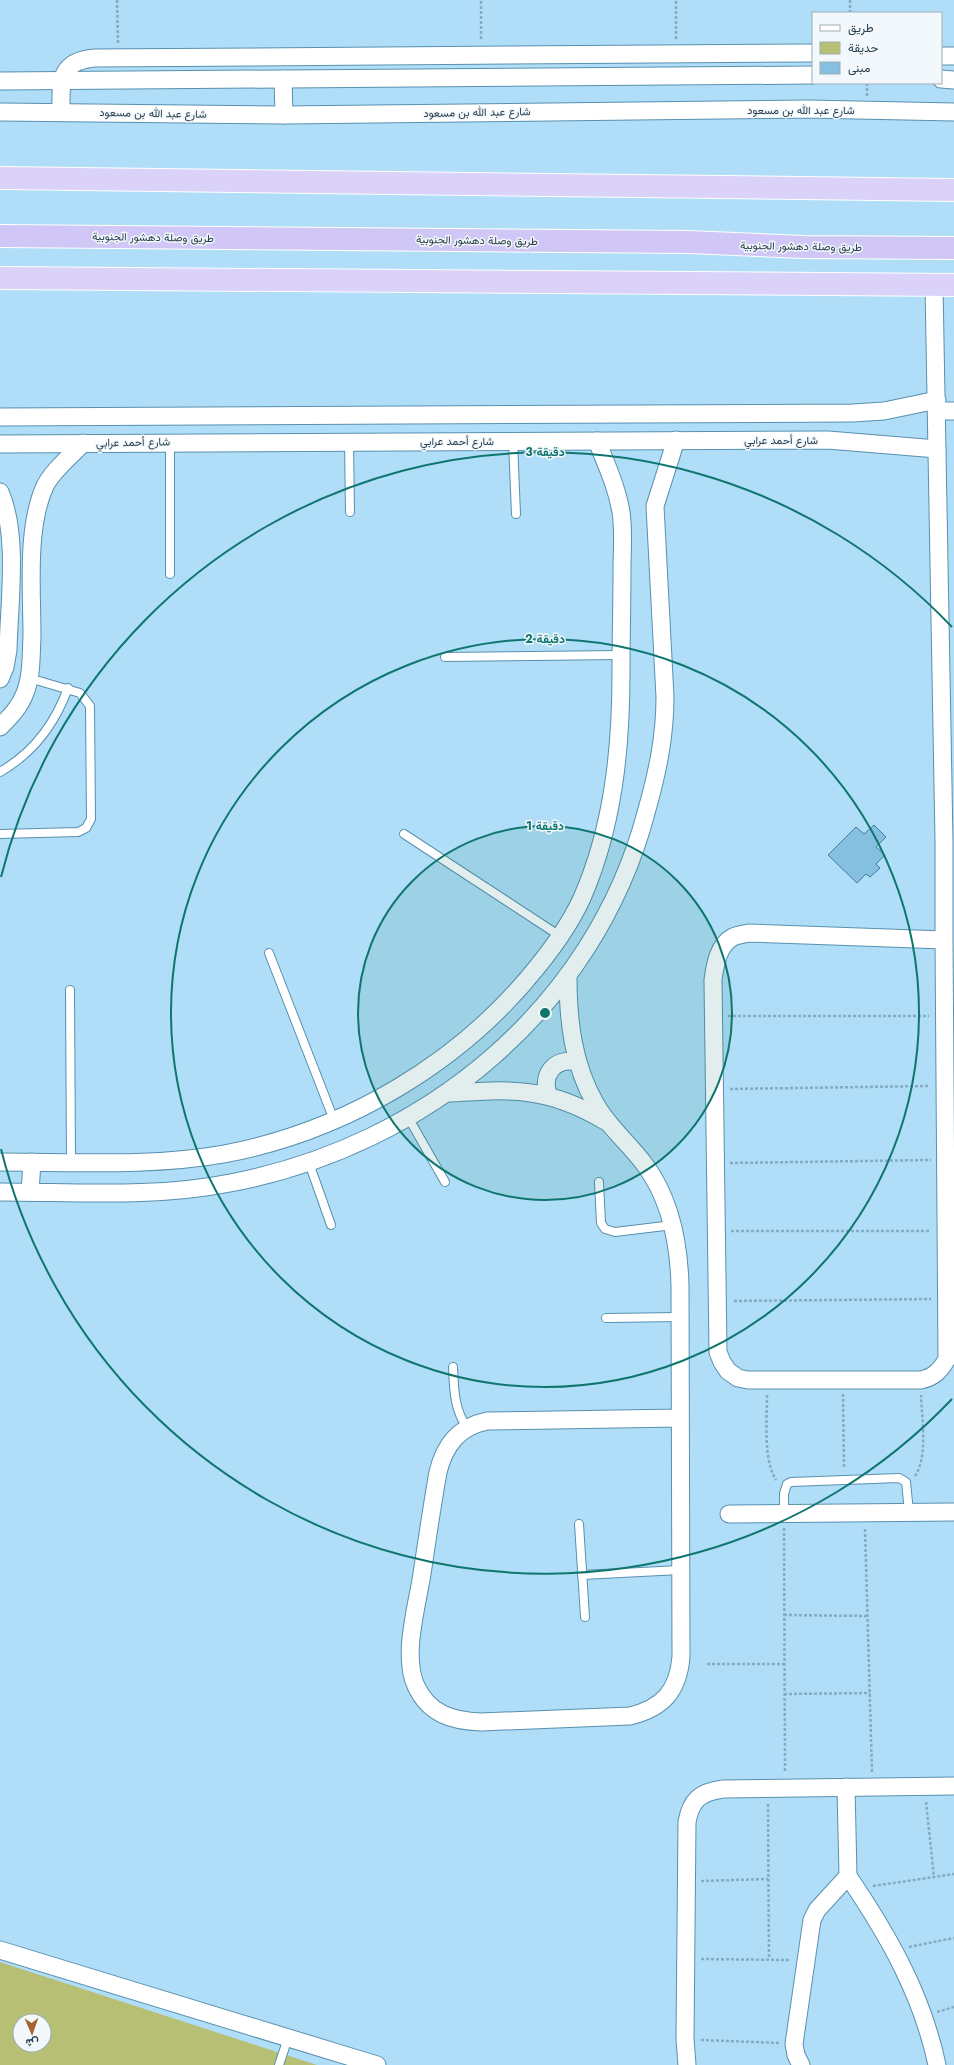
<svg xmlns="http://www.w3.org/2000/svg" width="954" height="2065" viewBox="0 0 954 2065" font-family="Jost,Vazirmatn,sans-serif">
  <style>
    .green { fill: #b7bf74; fill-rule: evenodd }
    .building { fill: #86c0e0; stroke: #447c9a }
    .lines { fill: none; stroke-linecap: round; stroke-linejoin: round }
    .service-casing { stroke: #5890af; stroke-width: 10 }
    .minor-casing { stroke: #5890af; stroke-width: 19 }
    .trunk-casing { stroke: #fff; stroke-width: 24 }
    .motorway-casing { stroke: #fff; stroke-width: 24 }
    .path { stroke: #85acc2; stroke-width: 2.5; stroke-dasharray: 3 2; stroke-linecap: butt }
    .service { stroke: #fff; stroke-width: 8 }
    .minor { stroke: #fff; stroke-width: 17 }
    .trunk { stroke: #dad2f8; stroke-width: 22 }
    .motorway { stroke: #d0c7f7; stroke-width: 22 }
    .ring { fill: none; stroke: #0f766e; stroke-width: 2 }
    .labels { text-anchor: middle; stroke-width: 3; stroke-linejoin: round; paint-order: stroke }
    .street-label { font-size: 11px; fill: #243c49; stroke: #f3f8fc }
    .centre { fill: #0f766e; stroke: #f3f8fc; stroke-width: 2 }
    .ring-label { font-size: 12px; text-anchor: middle; font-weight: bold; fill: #0f766e; stroke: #f3f8fc; stroke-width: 3; stroke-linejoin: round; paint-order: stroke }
  </style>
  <rect width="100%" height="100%" fill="#b0def8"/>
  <path class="green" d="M0,1962L317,2065H0ZM20,2021H44V2045H20Z"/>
  <path class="building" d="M874,825L886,837L876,847L885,855L876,864L880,868L870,877L866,874L857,883L828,855L856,827L864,834Z"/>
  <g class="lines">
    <g class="service-casing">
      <g id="service">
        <path d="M349,441L350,512"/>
        <path d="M513,441L516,514"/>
        <path d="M170,442V574"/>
        <path d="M445,657L621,655"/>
        <path d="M0,772C33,753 55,724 68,688"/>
        <path d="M0,834L78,832L86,828L91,819L90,706L80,693L29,678"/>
        <path d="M404,834L560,936"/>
        <path d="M269,953L334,1120"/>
        <path d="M70,990L71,1162"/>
        <path d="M408,1117L445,1182"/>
        <path d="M309,1163L331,1225"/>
        <path d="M599,1182L601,1223L605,1229L615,1232L673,1225"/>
        <path d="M606,1318L680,1317"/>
        <path d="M453,1367C454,1389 454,1409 467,1428"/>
        <path d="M784,1513V1494L787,1484L791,1482L899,1478L906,1482L909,1512"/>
        <path d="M579,1524L585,1617"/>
        <path d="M582,1575L680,1570"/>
        <path d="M279,2065L288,2038"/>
      </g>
    </g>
    <g class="minor-casing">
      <g id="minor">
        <path d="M941,56H954"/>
        <path d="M283,79L284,115"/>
        <path d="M941,79L954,80"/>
        <path d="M0,81L813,75"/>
        <path d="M0,112L284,115L808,109L954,112"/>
        <path d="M61,112C61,82 58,61 95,58L813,53"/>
        <path d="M934,285L944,841V940L749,933C744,934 737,935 733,937C718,945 715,965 713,980L718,1352L722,1362L728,1371L738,1378L748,1380H921C934,1377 940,1371 947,1359L944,940"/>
        <path d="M937,411H954"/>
        <path d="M0,417L853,413L884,411L937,400"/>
        <path d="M0,444L828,440L937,449"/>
        <path d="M0,492C19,535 9,603 8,650L5,667L0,679"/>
        <path d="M0,727C10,717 20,707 25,693C32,675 31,655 32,636C32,591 26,527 45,486C53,470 71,456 83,443"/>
        <path d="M568,977C568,1021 573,1064 595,1103C608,1127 629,1143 645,1165C671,1200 679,1243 680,1286L681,1657C678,1691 663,1708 630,1716L481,1722C452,1721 429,1714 416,1686C402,1656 417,1606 422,1574C427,1540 432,1506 438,1472C445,1444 459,1427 487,1421L680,1418"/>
        <path d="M449,1093C511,1089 549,1087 605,1121"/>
        <path d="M549,1096C540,1075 555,1057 577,1062"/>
        <path d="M0,1162C74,1162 151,1167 224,1154C346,1131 461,1063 538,966C555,945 571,922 582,898C613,827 621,750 621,673C621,638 622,604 622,569C622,550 624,531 621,512C617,487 606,464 597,441"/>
        <path d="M0,1192C76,1192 155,1198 230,1183C426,1146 594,1008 646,813C657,774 665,738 665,697L655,506L676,440"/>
        <path d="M30,1192L32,1162"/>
        <path d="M729,1514L954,1512"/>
        <path d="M848,1876C888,1935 922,1994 937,2065"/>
        <path d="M0,1950L377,2065"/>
        <path d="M687,2065L685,2039L687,1822C691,1800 700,1792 723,1789L954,1786"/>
        <path d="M801,2065L796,2055L794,2044L812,1920L817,1910L848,1876L846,1787"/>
      </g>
    </g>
    <g class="trunk-casing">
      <g id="trunk">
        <path d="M0,178L954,190"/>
        <path d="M0,278L954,285"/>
      </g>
    </g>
    <g class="motorway-casing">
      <path id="motorway" d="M0,236L689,242L803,247L954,248"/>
    </g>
    <g class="path">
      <path d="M117,0L118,43"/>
      <path d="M850,13V0"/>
      <path d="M481,39V0"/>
      <path d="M676,39V0"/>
      <path d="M867,96V83"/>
      <path d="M728,1016H929"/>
      <path d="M730,1089L929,1086"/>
      <path d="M730,1163L931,1160"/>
      <path d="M731,1231H930"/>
      <path d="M734,1301L931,1299"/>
      <path d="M843,1394L844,1469"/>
      <path d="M767,1395C767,1420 763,1459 776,1480"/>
      <path d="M915,1476C928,1457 922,1419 921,1395"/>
      <path d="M784,1528L785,1773"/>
      <path d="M865,1529L872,1772"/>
      <path d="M784,1615L868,1616"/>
      <path d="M707,1664H784"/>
      <path d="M784,1694L870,1693"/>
      <path d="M926,1802L934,1877"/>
      <path d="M768,1804L769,1959"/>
      <path d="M701,1881L768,1879"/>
      <path d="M873,1886L954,1874"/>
      <path d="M909,1947L954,1938"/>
      <path d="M701,1959L790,1960"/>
      <path d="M937,2012L954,2007"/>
      <path d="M701,2040L780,2043"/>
    </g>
    <use href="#service" class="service"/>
    <use href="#minor" class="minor"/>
    <use href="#trunk" class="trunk"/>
    <use href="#motorway" class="motorway"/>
  </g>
  <circle cx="545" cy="1013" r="187" fill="#0f766e" fill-opacity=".12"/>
  <g class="ring">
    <circle cx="545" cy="1013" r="187"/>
    <circle cx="545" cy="1013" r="374"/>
    <path d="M952 1399A561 561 0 0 1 1 1149M1 877A561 561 0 0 1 952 627"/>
  </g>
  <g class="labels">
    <g class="street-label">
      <text x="801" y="114">شارع عبد الله بن مسعود</text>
      <text transform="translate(477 112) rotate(-1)" y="4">شارع عبد الله بن مسعود</text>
      <text transform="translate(153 113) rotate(1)" y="4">شارع عبد الله بن مسعود</text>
      <text transform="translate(153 237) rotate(1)" y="4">طريق وصلة دهشور الجنوبية</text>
      <text transform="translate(477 240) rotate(1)" y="4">طريق وصلة دهشور الجنوبية</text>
      <text transform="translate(801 246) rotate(1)" y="4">طريق وصلة دهشور الجنوبية</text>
      <text x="781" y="444">شارع أحمد عرابي</text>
      <text x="457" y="445">شارع أحمد عرابي</text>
      <text transform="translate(133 442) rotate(-1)" y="4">شارع أحمد عرابي</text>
    </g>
  </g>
  <circle cx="545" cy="1013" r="6" class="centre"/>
  <g class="ring-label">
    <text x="545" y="456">3 دقيقة</text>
    <text x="545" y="643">2 دقيقة</text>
    <text x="545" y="830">1 دقيقة</text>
  </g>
  <rect x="812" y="12" width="130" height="72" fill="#f3f8fc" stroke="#a0adb4"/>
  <rect x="820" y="25" width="20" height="6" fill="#ffffff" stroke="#a0adb4"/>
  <text x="848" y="32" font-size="12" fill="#243c49">طريق</text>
  <rect x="820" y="42" width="20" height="12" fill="#b7bf74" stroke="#a0adb4"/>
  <text x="848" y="52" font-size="12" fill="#243c49">حديقة</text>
  <rect x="820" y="62" width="20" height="12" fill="#86c0e0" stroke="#a0adb4"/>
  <text x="848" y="72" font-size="12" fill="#243c49">مبنى</text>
  <g transform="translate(32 2033) rotate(178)"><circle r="19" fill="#f3f8fc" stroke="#a0adb4"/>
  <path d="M0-3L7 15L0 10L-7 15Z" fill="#a76333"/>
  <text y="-6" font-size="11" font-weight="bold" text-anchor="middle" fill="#243c49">ش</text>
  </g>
</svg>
